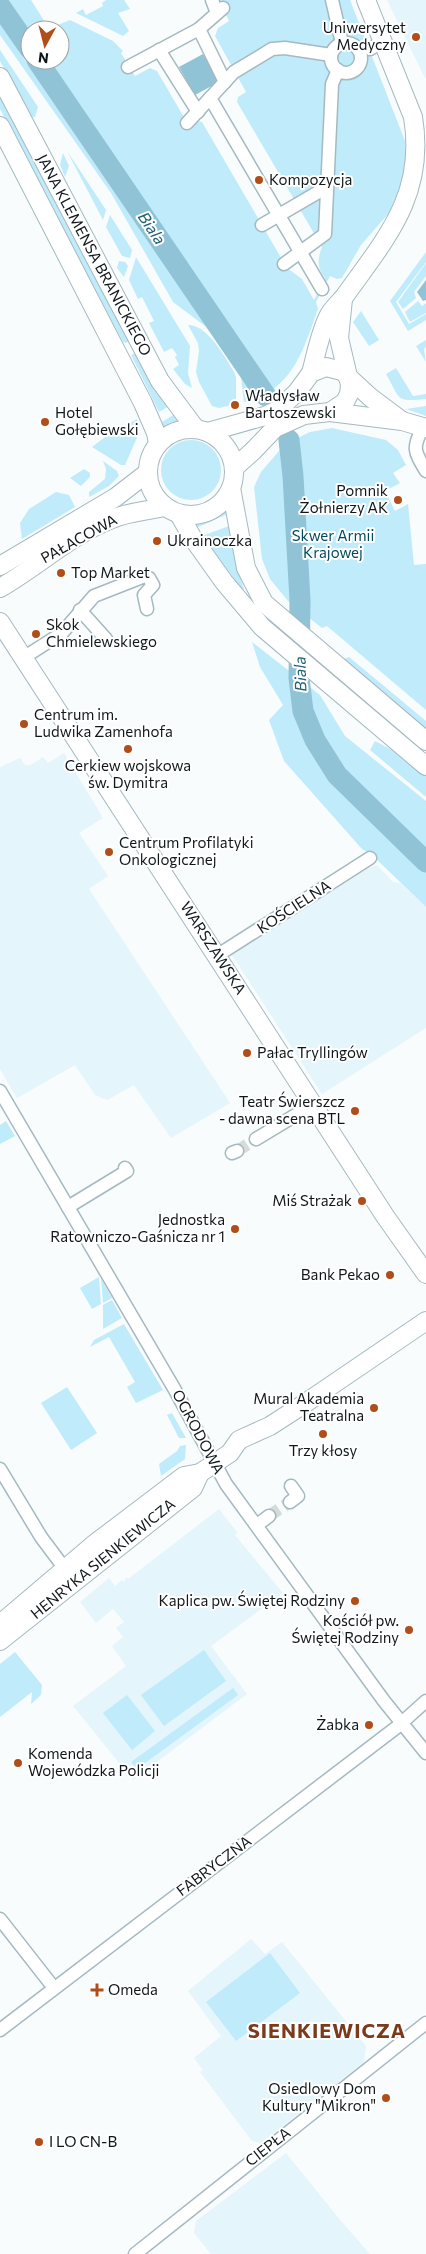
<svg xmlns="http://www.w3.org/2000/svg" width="426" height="2254" viewBox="0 0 426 2254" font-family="Commissioner,sans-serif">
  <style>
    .built { fill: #e4f5fc }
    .green { fill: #c0ebfb }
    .water { fill: #91c3d6 }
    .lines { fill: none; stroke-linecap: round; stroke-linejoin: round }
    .river { stroke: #91c3d6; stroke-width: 21 }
    .street-tunnel { stroke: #d5dadb; stroke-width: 12; stroke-dasharray: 12 6; stroke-linecap: butt }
    .street-casing { stroke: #a5b9c0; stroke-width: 15 }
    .secondary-casing { stroke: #a5b9c0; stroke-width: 20 }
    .street { stroke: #fff; stroke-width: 12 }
    .secondary { stroke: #fff; stroke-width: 18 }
    .poi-dot { fill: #b04d18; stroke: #fff; stroke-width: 2 }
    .labels { text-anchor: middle; stroke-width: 4; stroke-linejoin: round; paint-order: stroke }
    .poi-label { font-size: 15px; fill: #10171a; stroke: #fff; text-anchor: start }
    .street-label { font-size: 15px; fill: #10171a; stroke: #fff }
    .park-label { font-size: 15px; fill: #004a5e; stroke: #fff }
    .water-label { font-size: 16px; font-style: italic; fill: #206174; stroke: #fff }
    .district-label { font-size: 20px; font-weight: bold; letter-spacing: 1px; fill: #7b3a1c; stroke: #fff }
  </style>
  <rect width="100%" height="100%" fill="#f8fcfd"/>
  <g class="built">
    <path d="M387,0H426V79L423,74Z"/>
    <path d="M64,753L103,818L79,833L108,876L89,889L230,1103L171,1138L134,1085L107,1100L95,1095L75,1065L17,1098L0,1069V767L20,758L25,765H31L43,757L48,763Z"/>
    <path d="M377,865L393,882L400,883L426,907V1028L322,1094L232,955L367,869Z"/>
    <path d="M219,1509L237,1532L235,1535L283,1593L211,1646L247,1694L133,1780L73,1706L126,1666L112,1646L123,1637L116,1628L124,1622L113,1609L96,1623L80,1602L109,1578L115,1586L122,1580L124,1582L126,1577L128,1579Z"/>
    <path d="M251,1939L265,1954L282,1942L366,2046L364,2062L261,2143L252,2141L200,2072L203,2070L194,2058L221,2036L188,1991Z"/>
    <path d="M286,2153L341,2221L370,2254H211L194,2233L196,2221Z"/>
  </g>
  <g class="green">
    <path d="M0,0H31L50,30H30V60H60V30H54L55,26L70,20L113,41L123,51L121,53L135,76L150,68L157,71L189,126L198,121L202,122L287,268L302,279L314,300L325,278C317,267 317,259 322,247L237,102L238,97L246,92L215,36L218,28L229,21L219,0H350L405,141L407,159L404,177L396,198L389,213L361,245L342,278L337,279L330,276L316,302L318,309C303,351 292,391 244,402L240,369L221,338L173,302L111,193L0,35Z"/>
    <path d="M106,0H124L130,9L118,13L129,31L123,36L76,13L83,9L86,15L103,6L102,3Z"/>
    <path d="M0,50L38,107L35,117H30L0,61Z"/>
    <path d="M0,92L129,341L126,343L123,342L0,109Z"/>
    <path d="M67,151L106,210L103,220Z"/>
    <path d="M63,153L69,166L65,177L60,165Z"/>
    <path d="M110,215L132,250L130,258L122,256L106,227Z"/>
    <path d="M426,252V262L396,302L409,324L426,314V320L408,331L390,301Z"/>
    <path d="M136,257L190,346L188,373L192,388L185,384L173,369L179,365L175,357L177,355L172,348L164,352L149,323L154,321L142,297L138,299L129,280Z"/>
    <path d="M119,261L125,262L128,266L124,277L117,268Z"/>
    <path d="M426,263V276L414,292L416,298L403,309L398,302Z"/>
    <path d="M418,301L422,306L426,303V313L410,322L405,312Z"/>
    <path d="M361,311L379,340L369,346L353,322Z"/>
    <path d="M188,325C208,325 225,357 234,372L236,377V404L219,408L212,406L199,382L196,372L199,351L198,343Z"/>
    <path d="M426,340V347L424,349L426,362L416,346Z"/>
    <path d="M136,353L171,405L159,412L131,355Z"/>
    <path d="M396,368L413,396L426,394V399C395,402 401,400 386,374Z"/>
    <path d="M426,406V416L406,409Z"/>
    <path d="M178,412L186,421L164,428L162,422Z"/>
    <path d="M137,419L139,433L125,465H121L92,447L105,437Z"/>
    <path d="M332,428L386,440L398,450L406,465L393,473L400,483L385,491L395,511L408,504L414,565L426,564V710L327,626L322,628L288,601L270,579L262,559L254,487L261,472L285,444L310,432Z"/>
    <circle cx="191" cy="470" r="30"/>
    <path d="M103,461L117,471L119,476L109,486L89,497V492L105,479L106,469Z"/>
    <path d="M84,469L90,473V477L81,486L70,478Z"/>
    <path d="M56,492L69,495L75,507L22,539L20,523L29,509Z"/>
    <path d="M226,506L228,514L196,528L189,519L208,516Z"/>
    <path d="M229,526L239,574L244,589L243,590L202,536Z"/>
    <path d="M252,642L320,695L345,736L426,801V907L372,855L362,849L284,761L269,720L283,705L260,667Z"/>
    <path d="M349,657L426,721V728L344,659Z"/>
    <path d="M375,741L398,753L426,776V797L370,750Z"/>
    <path d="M6,1121L15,1136L0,1144V1125Z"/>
    <path d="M99,1277L101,1304L92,1309L80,1288Z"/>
    <path d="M101,1279L112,1298L103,1303Z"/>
    <path d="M112,1300L122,1318L103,1329V1305Z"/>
    <path d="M124,1324L163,1390L136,1403L127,1387L135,1382L109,1337L90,1347L94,1340Z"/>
    <path d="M67,1387L97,1433L71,1450L41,1403Z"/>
    <path d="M172,1413L186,1438H179L167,1415Z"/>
    <path d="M186,1445L185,1459L161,1476L159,1464L177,1451L180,1446Z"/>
    <path d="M204,1650L226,1681L164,1726L141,1695Z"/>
    <path d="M15,1652L42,1685L41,1695L31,1704L32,1692L0,1717V1664Z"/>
    <path d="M233,1688L238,1695L137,1769L131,1762Z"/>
    <path d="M127,1695L155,1731L132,1750L103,1713Z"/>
    <path d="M270,1953L300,1993L236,2041L206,2002Z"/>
  </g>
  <g class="water">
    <path d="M203,54L219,82L195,95L179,67Z"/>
    <path d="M426,280V300L423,301L417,292Z"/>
  </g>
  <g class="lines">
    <g class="river">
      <path d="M0,6L30,49"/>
      <path d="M37,60L266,396"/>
      <path d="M289,440L293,476L300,600L299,678L303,711L315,740L337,775L426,862"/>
    </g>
    <g class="street-tunnel">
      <path d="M237,1151L256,1139"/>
      <path d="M269,1516L290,1502"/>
    </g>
    <g class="street-casing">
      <g id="street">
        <path d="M212,0L217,13"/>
        <path d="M332,0L342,43"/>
        <path d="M199,29L225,82"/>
        <circle cx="346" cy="58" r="15"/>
        <path d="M370,49L375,46"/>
        <path d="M159,50L198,112"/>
        <path d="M128,67L199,29L223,8"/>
        <path d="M210,98L322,289"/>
        <path d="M187,123L234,72L272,49L285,48L331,55"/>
        <path d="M262,225L327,187"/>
        <path d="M284,264L325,234L332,84L338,70"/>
        <path d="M423,427C412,448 414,451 426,471"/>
        <path d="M80,610L106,639"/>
        <path d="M23,658L62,633L94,596L145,576L149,578L153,585L144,595L147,609"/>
        <path d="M218,955L370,858"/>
        <path d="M0,1091L175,1390L226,1484L384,1701L426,1753"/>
        <path d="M256,1139L314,1104"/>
        <path d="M232,1153L237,1151"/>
        <path d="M68,1207L127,1171L125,1168"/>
        <path d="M0,1469L41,1537L65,1569"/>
        <path d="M290,1502L298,1496L291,1486"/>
        <path d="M257,1525L269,1516"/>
        <path d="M0,1919L54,1988"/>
        <path d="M0,2030L397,1727L426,1701"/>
        <path d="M135,2254L426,2023"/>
      </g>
    </g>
    <g class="secondary-casing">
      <g id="secondary">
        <path d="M0,77L160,381L195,428"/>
        <path d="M0,126L143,403L156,433L158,443"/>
        <path d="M311,373C316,355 320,332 329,315C333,308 339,303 344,297C386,238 426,195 413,117L366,0"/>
        <path d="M330,412L402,421L426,428"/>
        <circle cx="191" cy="472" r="43"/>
        <path d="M208,432L265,416L278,410L297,392L311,373L326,367L342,371L370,397L402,421"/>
        <path d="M234,468L253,451L275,428L304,415L330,412L345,402L349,394L350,385L339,338L343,299"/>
        <path d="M231,488L246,568L264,603L426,741"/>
        <path d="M179,514L192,537L224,582L262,627L426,766"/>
        <path d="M0,566L116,497L147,473"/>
        <path d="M0,588C38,566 71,535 112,519C128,512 147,511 164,507"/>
        <path d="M0,622L385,1216L426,1274"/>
        <path d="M0,1624L93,1545L184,1476L200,1473L230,1453L239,1440L270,1426L304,1404L426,1321"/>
        <path d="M0,1641L193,1488L200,1473"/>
      </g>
    </g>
    <use href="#street" class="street"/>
    <use href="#secondary" class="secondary"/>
  </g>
  <g class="poi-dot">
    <circle cx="416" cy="37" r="5"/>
    <circle cx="259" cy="180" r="5"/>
    <circle cx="235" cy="405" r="5"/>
    <circle cx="45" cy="422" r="5"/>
    <circle cx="398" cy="500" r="5"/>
    <circle cx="157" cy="541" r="5"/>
    <circle cx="61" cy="573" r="5"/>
    <circle cx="36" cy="634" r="5"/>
    <circle cx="24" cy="724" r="5"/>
    <circle cx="128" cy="749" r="5"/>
    <circle cx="109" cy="852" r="5"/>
    <circle cx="247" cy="1053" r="5"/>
    <circle cx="355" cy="1111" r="5"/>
    <circle cx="362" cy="1201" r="5"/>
    <circle cx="235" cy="1229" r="5"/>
    <circle cx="390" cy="1275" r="5"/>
    <circle cx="374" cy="1408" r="5"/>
    <circle cx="323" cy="1434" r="5"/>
    <circle cx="355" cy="1601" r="5"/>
    <circle cx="409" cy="1630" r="5"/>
    <circle cx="369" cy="1725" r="5"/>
    <circle cx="18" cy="1763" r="5"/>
    <path d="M94.5 1982.5h5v5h5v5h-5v5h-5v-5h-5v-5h5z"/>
    <circle cx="386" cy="2098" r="5"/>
    <circle cx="39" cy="2142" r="5"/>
  </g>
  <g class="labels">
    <g class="poi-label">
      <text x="406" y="33" text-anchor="end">Uniwersytet<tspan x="406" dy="17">Medyczny</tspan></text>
      <text x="269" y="185">Kompozycja</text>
      <text x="245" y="401">Władysław<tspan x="245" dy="17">Bartoszewski</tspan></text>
      <text x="55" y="418">Hotel<tspan x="55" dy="17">Gołębiewski</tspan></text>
      <text x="388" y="496" text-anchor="end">Pomnik<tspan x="388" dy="17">Żołnierzy AK</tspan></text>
      <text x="167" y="546">Ukrainoczka</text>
      <text x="71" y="578">Top Market</text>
      <text x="46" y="630">Skok<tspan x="46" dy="17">Chmielewskiego</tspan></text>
      <text x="34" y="720">Centrum im.<tspan x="34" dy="17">Ludwika Zamenhofa</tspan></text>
      <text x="128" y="771" text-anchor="middle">Cerkiew wojskowa<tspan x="128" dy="17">św. Dymitra</tspan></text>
      <text x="119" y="848">Centrum Profilatyki<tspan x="119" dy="17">Onkologicznej</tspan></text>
      <text x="257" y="1058">Pałac Tryllingów</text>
      <text x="345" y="1107" text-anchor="end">Teatr Świerszcz<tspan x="345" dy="17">- dawna scena BTL</tspan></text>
      <text x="352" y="1206" text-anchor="end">Miś Strażak</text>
      <text x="225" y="1225" text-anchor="end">Jednostka<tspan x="225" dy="17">Ratowniczo-Gaśnicza nr 1</tspan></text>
      <text x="380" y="1280" text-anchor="end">Bank Pekao</text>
      <text x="364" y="1404" text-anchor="end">Mural Akademia<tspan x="364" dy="17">Teatralna</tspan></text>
      <text x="323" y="1456" text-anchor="middle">Trzy kłosy</text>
      <text x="345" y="1606" text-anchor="end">Kaplica pw. Świętej Rodziny</text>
      <text x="399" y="1626" text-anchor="end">Kościół pw.<tspan x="399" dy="17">Świętej Rodziny</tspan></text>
      <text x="359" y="1730" text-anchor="end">Żabka</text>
      <text x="28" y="1759">Komenda<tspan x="28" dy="17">Wojewódzka Policji</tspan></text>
      <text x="108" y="1995">Omeda</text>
      <text x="376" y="2094" text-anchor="end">Osiedlowy Dom<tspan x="376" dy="17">Kultury "Mikron"</tspan></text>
      <text x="49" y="2147">I LO CN-B</text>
    </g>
    <g class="street-label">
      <text transform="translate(94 255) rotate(62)" y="5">JANA KLEMENSA BRANICKIEGO</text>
      <text transform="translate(79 539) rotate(-29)" y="5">PAŁACOWA</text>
      <text transform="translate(294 907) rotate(-33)" y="5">KOŚCIELNA</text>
      <text transform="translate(213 948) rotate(57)" y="5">WARSZAWSKA</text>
      <text transform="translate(198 1432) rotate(62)" y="5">OGRODOWA</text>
      <text transform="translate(103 1559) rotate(-39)" y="5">HENRYKA SIENKIEWICZA</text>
      <text transform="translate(214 1866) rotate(-37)" y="5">FABRYCZNA</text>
      <text transform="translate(268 2147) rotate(-38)" y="5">CIEPŁA</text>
    </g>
    <g class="park-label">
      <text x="333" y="541">Skwer Armii<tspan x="333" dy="17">Krajowej</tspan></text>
    </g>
    <g class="water-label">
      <text transform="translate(152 228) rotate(56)" y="6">Biala</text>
      <text transform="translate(300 674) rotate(-92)" y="6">Biala</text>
    </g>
    <g class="district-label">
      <text x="327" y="2038">SIENKIEWICZA</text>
    </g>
  </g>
  <g transform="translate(45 45) rotate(187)"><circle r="24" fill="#ffffff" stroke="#9fa2a3"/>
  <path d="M0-4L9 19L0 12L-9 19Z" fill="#b04d18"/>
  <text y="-8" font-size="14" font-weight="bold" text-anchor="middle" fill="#10171a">N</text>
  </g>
</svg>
